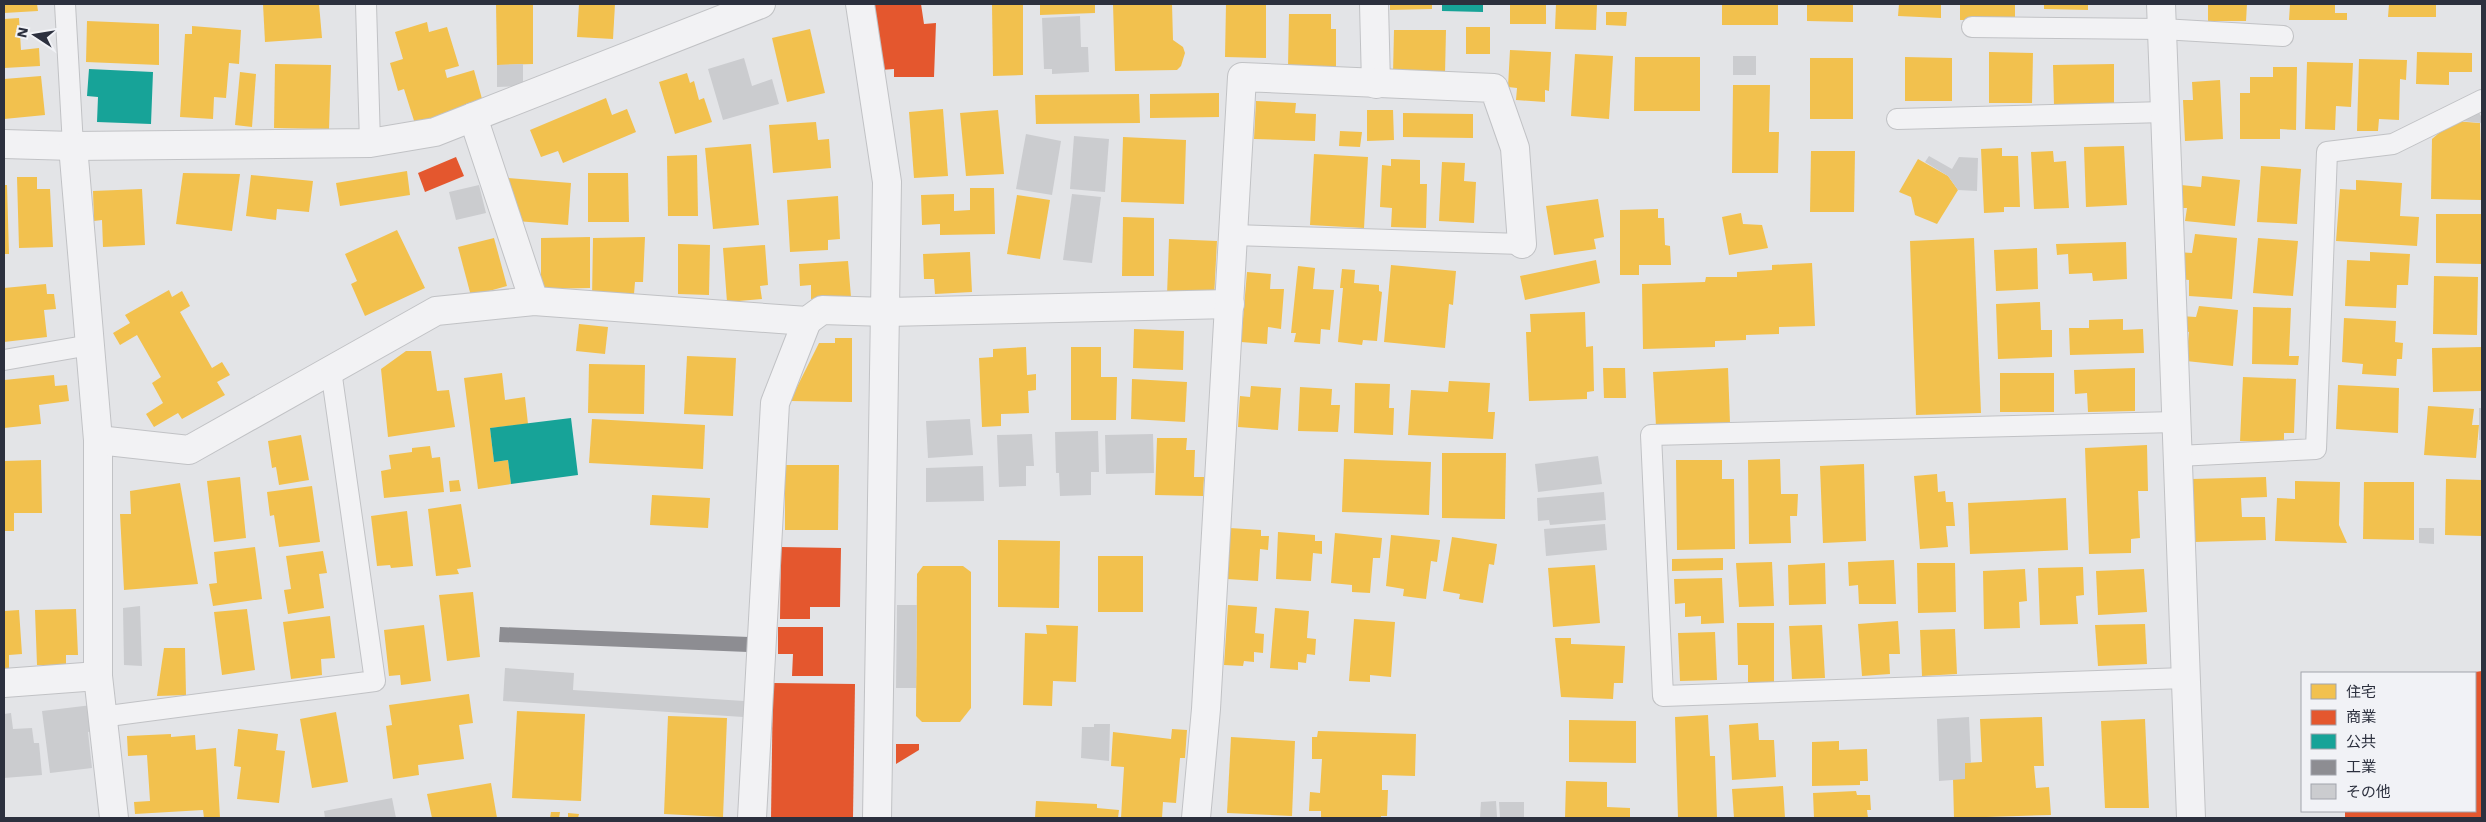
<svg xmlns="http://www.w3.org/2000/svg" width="2486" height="822" viewBox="0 0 2486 822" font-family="'Work Sans','Noto Sans JP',sans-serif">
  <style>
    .homes { fill: #f2c14e }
    .shops { fill: #e4572e }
    .public { fill: #17a398 }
    .industry { fill: #8d8d92 }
    .building { fill: #cbcccf }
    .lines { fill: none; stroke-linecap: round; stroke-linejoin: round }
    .service-casing { stroke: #c1c2c5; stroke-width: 22 }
    .minor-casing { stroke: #c1c2c5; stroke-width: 30 }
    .tertiary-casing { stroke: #c1c2c5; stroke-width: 30 }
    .service { stroke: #f2f2f4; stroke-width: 20 }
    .minor { stroke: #f2f2f4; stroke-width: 28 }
    .tertiary { stroke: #f2f2f4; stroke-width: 28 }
  </style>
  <rect width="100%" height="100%" fill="#e3e4e7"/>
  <g class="homes">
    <path d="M4,4H37L38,11L4,13Z"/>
    <path d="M263,4H319L322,38L265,42Z"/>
    <path d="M496,4H533V64L497,65Z"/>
    <path d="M579,4H615L613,39L577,37Z"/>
    <path d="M992,4H1023V75L993,76Z"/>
    <path d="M1040,4H1095V13L1040,15Z"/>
    <path d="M1113,4H1172L1173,40L1183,47L1185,53L1181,66L1177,70L1115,71Z"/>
    <path d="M1226,4H1266V58L1225,57Z"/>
    <path d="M1390,4H1432V9L1390,10Z"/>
    <rect x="1510" y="4" width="36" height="20"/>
    <path d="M1556,4H1597L1596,30L1555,29Z"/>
    <rect x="1722" y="4" width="56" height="21"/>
    <path d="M1807,4H1853V22L1807,21Z"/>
    <path d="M1899,4H1941V18L1898,16Z"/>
    <rect x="1960" y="4" width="55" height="16"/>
    <path d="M2044,4H2088V10L2044,9Z"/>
    <path d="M2208,4H2247L2246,21H2208Z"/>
    <path d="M2290,4H2335V13H2347V20H2289Z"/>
    <path d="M2389,4H2436V17H2388Z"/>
    <path d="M1606,12H1627L1626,26L1606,25Z"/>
    <path d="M1289,14H1331V29H1336V68L1288,67Z"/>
    <path d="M19,18L21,50L39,48L40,66L4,68V19Z"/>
    <path d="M87,21L159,24V65L86,62Z"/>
    <path d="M427,22L429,32L447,27L459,66L445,70L447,78L474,70L484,106L416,127L404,89L398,91L390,63L403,59L395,32Z"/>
    <path d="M192,26L241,30L239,64L229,63L226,98L214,97L213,119L180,117L185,34H192Z"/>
    <rect x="1466" y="27" width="24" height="27"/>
    <path d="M810,29L825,93L787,102L772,38Z"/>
    <path d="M1394,30H1446L1445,74H1393Z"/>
    <path d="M1510,50L1551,52L1549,91L1545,90V102L1516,100L1517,88L1508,87Z"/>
    <path d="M1989,52L2033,53L2032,103H1989Z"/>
    <path d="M2417,52L2472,53V72H2449V85L2416,84Z"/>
    <path d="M1575,54L1613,56L1609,119L1571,116Z"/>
    <path d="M1635,57H1700V111H1634Z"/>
    <path d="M1905,57L1952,58V101H1905Z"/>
    <rect x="1810" y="58" width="43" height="61"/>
    <path d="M2359,59L2407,60L2406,80L2400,79L2399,120L2379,119L2378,131H2357Z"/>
    <path d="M2307,62L2353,63L2351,107L2336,106L2335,130L2305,129Z"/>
    <path d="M275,64L331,65L329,129L274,128Z"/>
    <path d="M2114,64V104L2054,105L2053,65Z"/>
    <path d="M2273,67H2297L2296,130L2280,129V139H2240V93H2250V77H2273Z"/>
    <path d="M240,72L256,74L252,127L235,125Z"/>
    <path d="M687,73L690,83L694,81L699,100L704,98L712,122L675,134L659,82Z"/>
    <path d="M41,76L45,115L4,119V79Z"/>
    <path d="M2220,80L2223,139L2185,141L2183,100H2193L2192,82Z"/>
    <path d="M1733,85H1770L1769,132H1779L1778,173H1732Z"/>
    <path d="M1219,93V117L1150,118V94Z"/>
    <path d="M1139,94L1140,123L1036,124L1035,95Z"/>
    <path d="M606,98L612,115L627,109L636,132L563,163L558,151L541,157L530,130Z"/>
    <path d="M1256,101L1296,103L1295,113L1316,114L1315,141L1254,139Z"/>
    <path d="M943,109L948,176L914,178L909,112Z"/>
    <path d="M998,110L1004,174L966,176L960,113Z"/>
    <path d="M1367,110H1393L1394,140L1367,141Z"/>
    <path d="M1403,113L1473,114V138L1403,137Z"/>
    <path d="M2453,121L2480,123L2482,200L2431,199L2432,139Z"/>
    <path d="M816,122L818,140L829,139L831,168L773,173L769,125Z"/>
    <path d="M1340,131L1362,132L1360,147L1339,146Z"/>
    <path d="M1123,137L1186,140L1184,204L1121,202Z"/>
    <path d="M751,144L759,225L713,229L705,148Z"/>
    <path d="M2124,146L2127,205L2086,207L2084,147Z"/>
    <path d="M2002,148V156H2018L2020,207H2004V212L1984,213L1981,149Z"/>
    <path d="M1811,151H1855L1854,212H1810Z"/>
    <path d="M2053,151L2054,162L2066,161L2069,208L2034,209L2031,152Z"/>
    <path d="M1314,154L1368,157L1364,228L1310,225Z"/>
    <path d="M697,155L698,216H668L667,156Z"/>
    <path d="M1391,159L1420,160V184H1427L1426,228L1391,227L1392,208L1380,207L1382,165L1391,166Z"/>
    <path d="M1918,159L1948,176L1958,190L1937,224L1915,215L1911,197L1899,192Z"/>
    <path d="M1442,162L1465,163L1464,181L1476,182L1474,223L1439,221Z"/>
    <path d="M2261,166L2301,169L2297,224L2257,222Z"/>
    <path d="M407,171L410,195L340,206L336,183Z"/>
    <path d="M183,173L240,174L232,231L176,224Z"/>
    <path d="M588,173H628L629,222H588Z"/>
    <path d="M251,175L313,181L309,212L277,209L276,220L246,216Z"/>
    <path d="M2202,176L2240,180L2235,226L2185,221L2187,208H2179L2181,185L2201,187Z"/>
    <path d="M17,177H37V189H50L53,247L19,248Z"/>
    <path d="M507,178L571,183L568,225L516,221Z"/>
    <path d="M2356,180L2402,183L2400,216L2419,217L2417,246L2336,241L2340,189L2356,190Z"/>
    <path d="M4,185H7L9,254H4Z"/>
    <path d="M970,188H994L995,234L940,235V224L922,225L921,195L954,194V211L970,210Z"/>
    <path d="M142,189L145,245L103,247L102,220L94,221L93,191Z"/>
    <path d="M1017,195L1050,200L1040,259L1007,254Z"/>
    <path d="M838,196L840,239L828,240V250L790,252L787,200Z"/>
    <path d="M1598,199L1604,237L1594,239L1596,249L1554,255L1546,206Z"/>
    <path d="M1658,209V218H1664L1665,245L1670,246L1671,265H1639V275H1620V210Z"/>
    <path d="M1741,213L1743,224L1762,225L1768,248L1729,255L1722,217Z"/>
    <path d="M2436,214H2481L2482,264L2436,263Z"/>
    <path d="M1123,217L1154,218V276H1122Z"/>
    <path d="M397,230L425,288L365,316L351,284L357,281L345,254Z"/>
    <path d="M2195,234L2237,238L2232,299L2189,296V280L2178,279L2177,252L2192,253Z"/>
    <path d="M590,237V288L541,289V238Z"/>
    <path d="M645,237L643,282H635L634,294L617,293L592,300L593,238Z"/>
    <path d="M494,238L507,286L471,296L458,247Z"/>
    <path d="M1974,238L1981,413L1916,415L1910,241Z"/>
    <path d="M2258,238L2298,241L2293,296L2253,293Z"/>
    <path d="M1169,239L1217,241L1214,298L1167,296Z"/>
    <path d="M2126,242L2127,279L2093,281L2092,273L2069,274L2068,254L2057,255L2056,244Z"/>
    <path d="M678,244L710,245L709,295L678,294Z"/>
    <path d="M765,245L768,285L760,286L762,299L727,302L723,248Z"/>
    <path d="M2037,248L2038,289L1996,291L1994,250Z"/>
    <path d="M970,252L972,292L935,294L934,279H924L923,254Z"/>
    <path d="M2370,252L2410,254L2408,285H2397L2396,308L2345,306L2347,260L2370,261Z"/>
    <path d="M1596,260L1600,283L1525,300L1520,276Z"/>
    <path d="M848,261L851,297L811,299V285L800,286L799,264Z"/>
    <path d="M1812,263L1815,326L1779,327V334L1746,335V340L1715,341V347L1643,349L1642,284L1705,282L1706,277H1737V272L1772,270V265Z"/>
    <path d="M1391,265L1456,271L1453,305L1449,304L1445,348L1384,342Z"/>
    <path d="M1298,266L1315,268L1313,289L1334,290L1330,330L1321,329L1320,344L1294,342L1296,333H1291Z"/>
    <path d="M1342,269L1355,270L1354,283L1379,285V291L1382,292L1377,341L1363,340L1362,345L1338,342L1343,288H1340Z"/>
    <path d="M1247,272L1271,274L1270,289H1284L1281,329L1268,327L1267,344L1241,342Z"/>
    <path d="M2434,276L2478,277L2477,335L2433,334Z"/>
    <path d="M46,284L47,294H54L56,309L44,310L47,337L4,342V288Z"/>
    <path d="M169,290L172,297L182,291L190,306L180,312L212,368L222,362L230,375L217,382L225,395L182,419L178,413L154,427L146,414L163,403L152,383L161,377L137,335L120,345L113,333L130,323L125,315Z"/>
    <path d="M2040,302L2041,330H2052V357L1998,359L1996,304Z"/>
    <path d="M2199,306L2238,310L2233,366L2186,361L2189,332L2181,331L2180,316L2196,317Z"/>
    <path d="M2253,307L2291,308L2289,356H2299L2298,365L2252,364Z"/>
    <path d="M1585,312L1586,347L1593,346L1594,391L1587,392V399L1529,401L1526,332H1531L1530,314Z"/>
    <path d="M2344,318L2396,321L2395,342L2403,343L2402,359H2397L2396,376L2362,374L2363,364L2342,362Z"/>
    <path d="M2123,319V330L2143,329L2144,353L2070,355L2069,328H2089V320Z"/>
    <path d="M579,324L608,327L605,354L576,351Z"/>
    <path d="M1134,329L1184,331L1183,370L1133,368Z"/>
    <path d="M835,338H852V402L790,401L819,343H835Z"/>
    <path d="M1026,347L1027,375L1036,374V390L1028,391L1029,413L1001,414V426L982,427L979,358L993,357V349Z"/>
    <path d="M1071,347H1101V377H1117L1116,420H1071Z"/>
    <path d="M2482,347V391L2433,392L2432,348Z"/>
    <path d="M406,351H431L437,391L449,390L455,427L388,437L381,369Z"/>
    <path d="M687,356L736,358L733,416L684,414Z"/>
    <path d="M589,364L645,365L644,414L588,413Z"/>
    <path d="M1603,368H1625L1626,398H1604Z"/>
    <path d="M1728,368L1730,423L1656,426L1653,372Z"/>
    <path d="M2135,368V411L2088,412L2087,393L2075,394L2074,370Z"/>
    <path d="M502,373L505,400L525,397L528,424L490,428L494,462L508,460L511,484L478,489L464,378Z"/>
    <rect x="2000" y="373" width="54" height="39"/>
    <path d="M54,375L55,386L67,385L69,401L39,405L41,424L4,428V380Z"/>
    <path d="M2243,377L2296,379L2294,433H2284V442L2240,441Z"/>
    <path d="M1132,379L1187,382L1185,422L1131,419Z"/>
    <path d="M1449,381L1490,383L1488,412H1495L1493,439L1408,435L1411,390L1448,392Z"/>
    <path d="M1355,383L1390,384L1389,408H1394L1393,435L1354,433Z"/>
    <path d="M2338,385L2399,388L2398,433L2336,429Z"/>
    <path d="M1251,386L1281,388L1278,430L1238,427L1240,396L1250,397Z"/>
    <path d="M1300,387L1332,389L1331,405H1340L1338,432L1298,431Z"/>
    <path d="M2428,406L2474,409L2472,425H2479L2476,458L2424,455Z"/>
    <path d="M592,419L705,425L703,469L589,463Z"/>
    <path d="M301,435L309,480L279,485L276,467L272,468L268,441Z"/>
    <path d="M1157,438H1187L1186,450H1195L1194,477H1204L1203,496L1155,495Z"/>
    <path d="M2147,445L2148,491H2138L2140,538L2131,539V553L2089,554L2085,448Z"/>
    <path d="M430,446L432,458L440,457L444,492L384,498L381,471L391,469L389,455L412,452V448Z"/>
    <path d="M1442,453H1506L1505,519L1442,518Z"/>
    <path d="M1344,459L1431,462L1429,515L1342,512Z"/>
    <path d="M1780,459L1781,494H1798L1797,516H1790L1791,543L1749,544L1748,460Z"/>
    <path d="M41,460L42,513H14V531H4V461Z"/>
    <path d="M1676,460H1722V479H1734L1735,549L1677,550Z"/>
    <path d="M1864,464L1866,541L1823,543L1820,466Z"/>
    <path d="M785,465H839L838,530H785Z"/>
    <path d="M1937,474L1938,492L1945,491L1946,502H1953L1955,526H1946L1948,547L1920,549L1914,476Z"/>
    <path d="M240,477L246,538L214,542L207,481Z"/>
    <path d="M2266,477L2267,497L2241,498L2242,517H2265L2266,540L2194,542L2192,479Z"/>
    <path d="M2446,479L2482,480V536L2445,535Z"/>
    <path d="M459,480L461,491L450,492L449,481Z"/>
    <path d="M2295,481L2340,482L2339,525L2347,543L2275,541L2277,498L2295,499Z"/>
    <path d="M2364,482H2414V540L2363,539Z"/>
    <path d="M180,483L198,584L124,590L120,514H131L130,491Z"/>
    <path d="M312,486L320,542L279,547L274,515L270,516L267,492Z"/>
    <path d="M652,495L710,498L708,528L650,525Z"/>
    <path d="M2066,498L2068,550L1970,554L1968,503Z"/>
    <path d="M461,504L471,567L457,569L459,574L436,576L428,509Z"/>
    <path d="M407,511L413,566L391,568L390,565L377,566L371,516Z"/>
    <path d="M1230,528L1261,530V536H1269L1268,550L1260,549L1258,581L1227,579Z"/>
    <path d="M1278,532L1315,535V541H1322V554L1313,553L1311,581L1276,579Z"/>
    <path d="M1335,533L1382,538L1380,558H1373L1370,593L1352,592V585L1331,583Z"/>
    <path d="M1391,535L1440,540L1437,562L1431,561L1426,599L1403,596L1404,589L1386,586Z"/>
    <path d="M1452,537L1497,544L1494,565L1489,564L1483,603L1459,599L1460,594L1443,591Z"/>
    <path d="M998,540L1060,541L1059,608L998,607Z"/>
    <path d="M255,547L262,599L213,606L209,584L217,583L214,552Z"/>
    <path d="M323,551L327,573L319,574L324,608L288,614L284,590L291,589L286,556Z"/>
    <rect x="1098" y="556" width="45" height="56"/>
    <path d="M1723,558V570L1672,571V559Z"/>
    <path d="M1894,560L1896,604H1859L1858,585L1849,586L1848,562Z"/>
    <path d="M1772,562L1774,606L1739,607L1736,563Z"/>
    <path d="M1825,563L1826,604L1789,605L1788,565Z"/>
    <path d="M1917,563H1955L1956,612L1918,613Z"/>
    <path d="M1595,565L1600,623L1553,627L1548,568Z"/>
    <path d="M923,566H963L971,572V708L960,722H922L916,716L917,574Z"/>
    <path d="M2083,567L2084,595L2076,596L2078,624L2040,625L2038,568Z"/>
    <path d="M2025,569L2027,601L2019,602L2020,628L1984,629L1983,571Z"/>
    <path d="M2144,569L2147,612L2098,615L2096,571Z"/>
    <path d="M1722,578L1724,623L1701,624V616L1685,617V603L1675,604L1674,579Z"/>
    <path d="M473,592L480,657L447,661L439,595Z"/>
    <path d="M1228,605L1257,607L1255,633L1264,634L1263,653L1254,652V662L1244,661L1243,666L1224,665Z"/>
    <path d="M1275,608L1309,611L1307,638L1316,639L1315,655L1307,654L1306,663L1298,662V670L1270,668Z"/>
    <path d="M76,609L78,655H66V665H37L35,610Z"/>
    <path d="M247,609L255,670L222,675L214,612Z"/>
    <path d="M19,610L22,654L9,655V672H4V611Z"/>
    <path d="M330,616L335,658L321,659L322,675L291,679L283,622Z"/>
    <path d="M1354,619L1395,622L1391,677L1370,675V682L1349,681Z"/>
    <path d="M1898,621L1900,654H1889L1890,674L1862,676L1858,624Z"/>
    <path d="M1737,623H1774V682H1748V665H1738Z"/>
    <path d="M2145,624L2147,664L2098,666L2095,625Z"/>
    <path d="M424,625L431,681L401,685L400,675L389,676L384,630Z"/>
    <path d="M1046,625L1078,626L1076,682L1053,681L1052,706L1023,705L1025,633L1047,634Z"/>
    <path d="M1822,625L1825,678L1792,679L1789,626Z"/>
    <path d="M1955,629L1957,674L1922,676L1920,630Z"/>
    <path d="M1715,632L1717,680L1680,681L1678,633Z"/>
    <path d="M1555,638H1571V644L1625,646L1623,683H1614L1613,699L1561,697Z"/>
    <path d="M164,648H185L186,695L157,696Z"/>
    <path d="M469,694L473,723L459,725L464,759L418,765L419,775L393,779L386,726L392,725L389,705Z"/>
    <path d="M517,711L585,714L581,801L512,798Z"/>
    <path d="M336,712L348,782L312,788L300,719Z"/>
    <path d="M1708,715L1710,756H1715L1717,818H1678L1675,717Z"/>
    <path d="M668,716L727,718L723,817L664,814Z"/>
    <path d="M2042,717L2044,766H2034L2036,788L2049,787L2051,815L1954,818L1953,779H1965V763L1982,762L1980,719Z"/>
    <path d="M2145,719L2149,808H2105L2101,721Z"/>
    <path d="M1569,720L1636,721V763L1569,762Z"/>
    <path d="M1758,723L1759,740H1774L1776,777L1732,780L1729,725Z"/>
    <path d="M238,729L278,734L276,750L285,751L279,803L237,799L241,767L234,766Z"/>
    <path d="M1172,729L1187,730L1185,758H1180L1176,803L1163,802L1162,818H1121L1124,767L1111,766L1113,732L1171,739Z"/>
    <path d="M1318,731L1416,734L1415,776L1382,775V790H1388L1387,816H1381V818H1321V811H1309L1310,792L1320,793L1322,759H1312V737H1317Z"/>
    <path d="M171,734V737L195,735L196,750L216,748L220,818H204L203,810L135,814L134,802L150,801L147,755L128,756L127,736Z"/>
    <path d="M1231,737L1295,741L1292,816L1227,813Z"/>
    <path d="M1839,741V750L1867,749L1868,781H1860V785L1812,786V742Z"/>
    <path d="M1566,781L1607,782V807L1630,808V818H1565Z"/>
    <path d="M491,783L497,818H432L427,794Z"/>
    <path d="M1783,786L1785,818H1734L1732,789Z"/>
    <path d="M1856,791L1857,795H1870L1871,810H1867L1868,818H1814L1813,793Z"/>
    <path d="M1036,801L1097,804V808L1119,810L1118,818H1035Z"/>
    <path d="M551,812H560L559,818H550Z"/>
    <path d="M568,813L579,814L578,818H568Z"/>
  </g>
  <g class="shops">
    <path d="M873,4H921L924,24L936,23L934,77H894V69L881,70Z"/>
    <path d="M456,157L464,176L425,192L418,173Z"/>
    <path d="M781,547L841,548L840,607H810V619H780Z"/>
    <path d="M778,627H823V676H792L793,654H778Z"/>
    <path d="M2482,671V818H2345V811H2475V672Z"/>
    <path d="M773,683L855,684L853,818H771Z"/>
    <path d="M896,744H919V750L896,764Z"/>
  </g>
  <g class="public">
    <path d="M1442,4H1483V12L1442,11Z"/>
    <path d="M89,69L153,72L151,124L97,122L98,97L87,96Z"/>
    <path d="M571,418L578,475L511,484L508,460L494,462L490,428Z"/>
  </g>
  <path class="industry" d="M500,627L749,637L748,652L499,642Z"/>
  <g class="building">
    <path d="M1080,16L1081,47H1088L1089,72L1052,74V69H1044L1042,18Z"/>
    <rect x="1733" y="56" width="23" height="19"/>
    <path d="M744,58L752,86L772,79L779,104L723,120L708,69Z"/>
    <path d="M523,64V86L497,87V65Z"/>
    <path d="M2475,105L2482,118V123L2461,121Z"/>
    <path d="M1026,134L1061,141L1052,195L1016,189Z"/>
    <path d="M1074,136L1109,139L1105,192L1070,189Z"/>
    <path d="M1929,156L1952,169L1959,157L1978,158L1977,191L1958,190L1948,176L1925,162Z"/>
    <path d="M479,185L486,213L456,220L449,192Z"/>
    <path d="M1072,194L1101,197L1092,263L1063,260Z"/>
    <rect x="2479" y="408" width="3" height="32"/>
    <path d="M970,419L973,455L928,458L926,421Z"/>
    <path d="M1098,431L1099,472H1091V495L1060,496L1059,473H1056L1055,432Z"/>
    <path d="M1032,434L1034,466H1026V486L999,487L997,435Z"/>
    <path d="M1153,434L1154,473L1106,474L1105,435Z"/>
    <path d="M1598,456L1602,484L1538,492L1535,464Z"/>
    <path d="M983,466L984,501L926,502V468Z"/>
    <path d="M1604,492L1606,520L1550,525L1549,520L1538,521L1537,498Z"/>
    <path d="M1605,524L1607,550L1546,556L1544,529Z"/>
    <path d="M2419,528H2434V544L2419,543Z"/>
    <path d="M897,605H917L916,688H896Z"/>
    <path d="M140,606L142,666L124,665L123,608Z"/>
    <path d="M505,668L574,673L573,690L744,701L743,717L503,701Z"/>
    <path d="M92,705L96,731L88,732L92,768L50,773L42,711Z"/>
    <path d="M11,713L13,729L32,728L34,743H39L42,775L4,778V714Z"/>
    <path d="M1969,717L1971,763H1965V779L1939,781L1937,719Z"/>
    <path d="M1094,724H1110L1109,761L1081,758L1082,727H1094Z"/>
    <path d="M392,798L396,818H325L324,811Z"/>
    <path d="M1496,801L1497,817L1480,818L1481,802Z"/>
    <path d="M1499,802H1524V818H1500Z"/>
  </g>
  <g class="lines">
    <g class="service-casing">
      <g id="service">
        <path d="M65,4L73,146"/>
        <path d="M366,4L370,143"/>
        <path d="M1972,27L2162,29L2283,36"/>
        <path d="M1897,119L2165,112"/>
        <path d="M1233,235L1522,244"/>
        <path d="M4,360L90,345"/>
        <path d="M2176,422L1651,435L1663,696L2185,678"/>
        <path d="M2178,456L2316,449L2327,152L2393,144L2482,100"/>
        <path d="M101,717L375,681L331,370"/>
      </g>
    </g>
    <g class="minor-casing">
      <g id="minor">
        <path d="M860,4L887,182L877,818"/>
        <path d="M1374,4L1376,84"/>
        <path d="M473,117L534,301"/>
        <path d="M4,144L73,146L370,143L435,132L761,4"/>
        <path d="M73,146L98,440V676L114,818"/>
        <path d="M2167,165L2191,818"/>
        <path d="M98,440L189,450L436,311L534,301L807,321L822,310L887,312L1230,304"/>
        <path d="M4,683L98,676"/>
        <path d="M752,818L775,403L807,321"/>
        <path d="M1196,818L1206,709L1242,77L1494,88L1515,148L1522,244"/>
      </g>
    </g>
    <g class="tertiary-casing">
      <path id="tertiary" d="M2161,4L2167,165"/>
    </g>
    <use href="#service" class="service"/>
    <use href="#minor" class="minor"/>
    <use href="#tertiary" class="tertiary"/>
  </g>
  <rect width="2486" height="822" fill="none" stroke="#2c303e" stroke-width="10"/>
  <rect x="2301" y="672" width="175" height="140" fill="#f1f2f6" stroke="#a2a4ac"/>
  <rect x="2311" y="684" width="25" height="15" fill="#f2c14e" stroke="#a2a4ac"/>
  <text x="2346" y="697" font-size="15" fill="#2c303e">住宅</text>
  <rect x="2311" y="710" width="25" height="15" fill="#e4572e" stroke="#a2a4ac"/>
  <text x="2346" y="722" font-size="15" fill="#2c303e">商業</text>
  <rect x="2311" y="734" width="25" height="15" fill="#17a398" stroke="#a2a4ac"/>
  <text x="2346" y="747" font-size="15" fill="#2c303e">公共</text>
  <rect x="2311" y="760" width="25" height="15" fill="#8d8d92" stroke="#a2a4ac"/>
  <text x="2346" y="772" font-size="15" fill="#2c303e">工業</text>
  <rect x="2311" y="784" width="25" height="15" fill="#cbcccf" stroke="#a2a4ac"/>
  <text x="2346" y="797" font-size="15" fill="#2c303e">その他</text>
  <g transform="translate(35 35) rotate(282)" stroke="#f1f2f6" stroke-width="4" paint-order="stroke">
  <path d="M0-4L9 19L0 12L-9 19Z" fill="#2c303e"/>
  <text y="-8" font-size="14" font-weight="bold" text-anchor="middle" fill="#2c303e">N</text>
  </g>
</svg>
